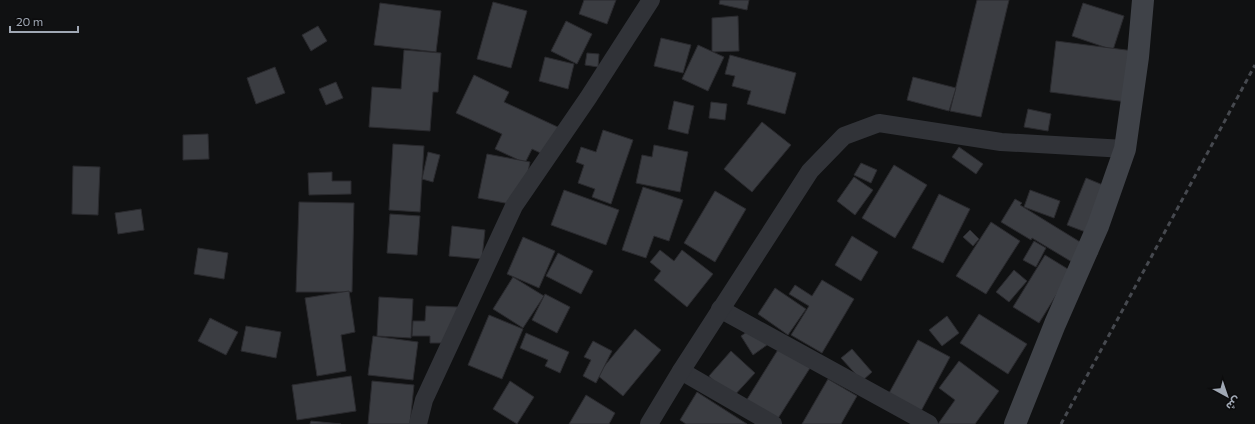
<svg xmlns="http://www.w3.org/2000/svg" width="1255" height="424" viewBox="0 0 1255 424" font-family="Commissioner,'Noto Sans Arabic',sans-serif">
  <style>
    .building { fill: #3b3d42; stroke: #2a2a2e }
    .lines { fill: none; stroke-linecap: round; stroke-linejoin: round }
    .street { stroke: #313338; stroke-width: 18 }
    .secondary { stroke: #3f4248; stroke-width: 22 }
    .rail { stroke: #46494f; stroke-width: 3; stroke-dasharray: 5 4; stroke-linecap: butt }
  </style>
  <rect width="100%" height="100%" fill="#101112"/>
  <g class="building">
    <path d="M584,0H616L607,24L579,14Z"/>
    <path d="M720,0H749L747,10L719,4Z"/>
    <path d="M977,0H1009L981,117L950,111Z"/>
    <path d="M493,2L527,11L511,68L477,59Z"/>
    <path d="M380,3L441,11L436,52L374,45Z"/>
    <path d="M1083,3L1124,16L1113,50L1072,36Z"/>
    <path d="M738,16L739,51L712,52V18Z"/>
    <path d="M566,21L592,34L577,64L551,51Z"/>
    <path d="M318,26L327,41L311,51L302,35Z"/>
    <path d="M661,38L691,45L683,73L654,66Z"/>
    <path d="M1056,41L1134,51L1127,102L1050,92Z"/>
    <path d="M698,45L724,57L708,91L682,79Z"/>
    <path d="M404,50L441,53L438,92H433L430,131L369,127L372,87L401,89Z"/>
    <path d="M587,53L599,54L598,67L585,65Z"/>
    <path d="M730,55L796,73L785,114L747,104L751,91L732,86L735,76L725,74Z"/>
    <path d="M545,57L574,64L568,89L539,81Z"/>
    <path d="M275,67L285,93L256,104L247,78Z"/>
    <path d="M474,75L509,92L504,102L562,129L549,157L532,149L525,163L495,149L502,134L456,113Z"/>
    <path d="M913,77L956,88L949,111L907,100Z"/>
    <path d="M336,82L343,98L326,105L319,89Z"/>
    <path d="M674,101L694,106L688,134L668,129Z"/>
    <path d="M711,102L727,104L725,120L709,118Z"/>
    <path d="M1028,109L1051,114L1048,131L1024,127Z"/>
    <path d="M762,122L791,145L752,192L724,169Z"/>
    <path d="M603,130L633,140L611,204L592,197L595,189L578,183L584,165L576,162L581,147L596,152Z"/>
    <path d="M208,134L209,159L183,160V135Z"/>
    <path d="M393,144L424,146L420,212L389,210Z"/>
    <path d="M654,145L688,152L680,192L636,183L642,155L652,157Z"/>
    <path d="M959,147L983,164L976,174L952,157Z"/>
    <path d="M428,152L440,155L433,182L422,179Z"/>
    <path d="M487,154L530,162L521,206L478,198Z"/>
    <path d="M861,163L877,170L871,183L854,175Z"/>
    <path d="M894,165L927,185L895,238L862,218Z"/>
    <path d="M73,166L100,167L98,215L72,214Z"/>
    <path d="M332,172V181H351V194L309,195L308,173Z"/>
    <path d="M854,177L873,190L855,215L837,201Z"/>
    <path d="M1086,178L1115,190L1096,236L1067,225Z"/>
    <path d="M643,187L683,200L669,241L654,236L646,258L622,250Z"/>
    <path d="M564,190L619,210L606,245L551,225Z"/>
    <path d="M1030,190L1060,201L1054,218L1024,207Z"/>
    <path d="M715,191L746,209L715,262L684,243Z"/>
    <path d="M939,194L970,209L943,263L912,248Z"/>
    <path d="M1015,199L1022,203L1020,205L1098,253L1087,271L1032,238L1031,240L1001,222Z"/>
    <path d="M299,202L354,203L352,292H296Z"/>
    <path d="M141,209L144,230L118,234L115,213Z"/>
    <path d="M390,214L420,216L417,255L387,253Z"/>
    <path d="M991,222L1020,241L986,294L956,276Z"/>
    <path d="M452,226L485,230L482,259L449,256Z"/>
    <path d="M970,230L979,239L973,246L963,237Z"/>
    <path d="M852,236L878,252L861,281L835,265Z"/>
    <path d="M523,237L555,251L539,288L507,274Z"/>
    <path d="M1034,241L1046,248L1036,267L1023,260Z"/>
    <path d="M198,248L228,253L224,279L194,274Z"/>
    <path d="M660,250L674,261L682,250L713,274L687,307L654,280L661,271L650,262Z"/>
    <path d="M558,253L593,271L581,294L546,276Z"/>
    <path d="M1045,255L1071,271L1039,323L1013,307Z"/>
    <path d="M1014,270L1027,281L1009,302L996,292Z"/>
    <path d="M513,277L544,296L523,328L493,309Z"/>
    <path d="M822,280L854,299L822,353L791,335L809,306L789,294L795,285L812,296Z"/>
    <path d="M775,288L806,309L788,335L758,314Z"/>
    <path d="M349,291L355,332L341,335L346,371L317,376L305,298Z"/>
    <path d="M545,294L570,307L557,333L532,320Z"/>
    <path d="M379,297L413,299L411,338L377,336Z"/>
    <path d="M426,306L458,307L457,343H430V336H412L413,321H425Z"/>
    <path d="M979,314L1027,344L1008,374L960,343Z"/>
    <path d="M489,315L523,329L502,379L468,365Z"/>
    <path d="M947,316L959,333L942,346L929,330Z"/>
    <path d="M210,318L238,332L226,355L198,341Z"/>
    <path d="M246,326L281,332L276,358L241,351Z"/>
    <path d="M754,327L767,345L753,355L741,336Z"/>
    <path d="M635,329L661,350L623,396L597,375Z"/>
    <path d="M526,333L569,352L560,373L545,366L548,360L520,348Z"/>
    <path d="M373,336L418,342L413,380L368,375Z"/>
    <path d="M918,340L950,357L920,413L888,395Z"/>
    <path d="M593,341L612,351L596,383L583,376L591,360L584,357Z"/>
    <path d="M779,348L810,368L777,420L746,401Z"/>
    <path d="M852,349L872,372L862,381L841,358Z"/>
    <path d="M731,351L755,373L732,398L709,376Z"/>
    <path d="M959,361L999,391L975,424H938L955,400L939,388Z"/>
    <path d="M351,376L356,411L297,420L292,385Z"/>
    <path d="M828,379L857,396L841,424H802Z"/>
    <path d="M372,381L414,385L410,424H368Z"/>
    <path d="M510,381L534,397L517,424L493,409Z"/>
    <path d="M697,392L747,424H686L680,420Z"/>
    <path d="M586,395L615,413L609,424H569Z"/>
    <path d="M311,421L341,424H310Z"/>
  </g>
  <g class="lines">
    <g class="street">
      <path d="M720,309L929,424"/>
      <path d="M681,371L773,424"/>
      <path d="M418,424L424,400L514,206L588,98L651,0"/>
      <path d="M649,424L681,371L810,171L844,136L879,123L1001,142L1125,149"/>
    </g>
    <path class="secondary" d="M1015,424L1055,324L1098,226L1125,149L1138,57L1143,0"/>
    <path class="rail" d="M1061,424L1255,65"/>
  </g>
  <g transform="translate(1227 396) rotate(140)" stroke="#0c0c0d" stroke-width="3" paint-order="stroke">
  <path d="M0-3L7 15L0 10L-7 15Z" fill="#a0a8b4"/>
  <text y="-6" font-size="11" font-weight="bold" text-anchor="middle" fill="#a0a8b4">ش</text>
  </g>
  <path d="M10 26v6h68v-6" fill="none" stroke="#a0a8b4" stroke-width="2"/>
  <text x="16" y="26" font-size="12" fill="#a0a8b4" stroke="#0c0c0d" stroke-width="3" paint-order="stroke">20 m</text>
</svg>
